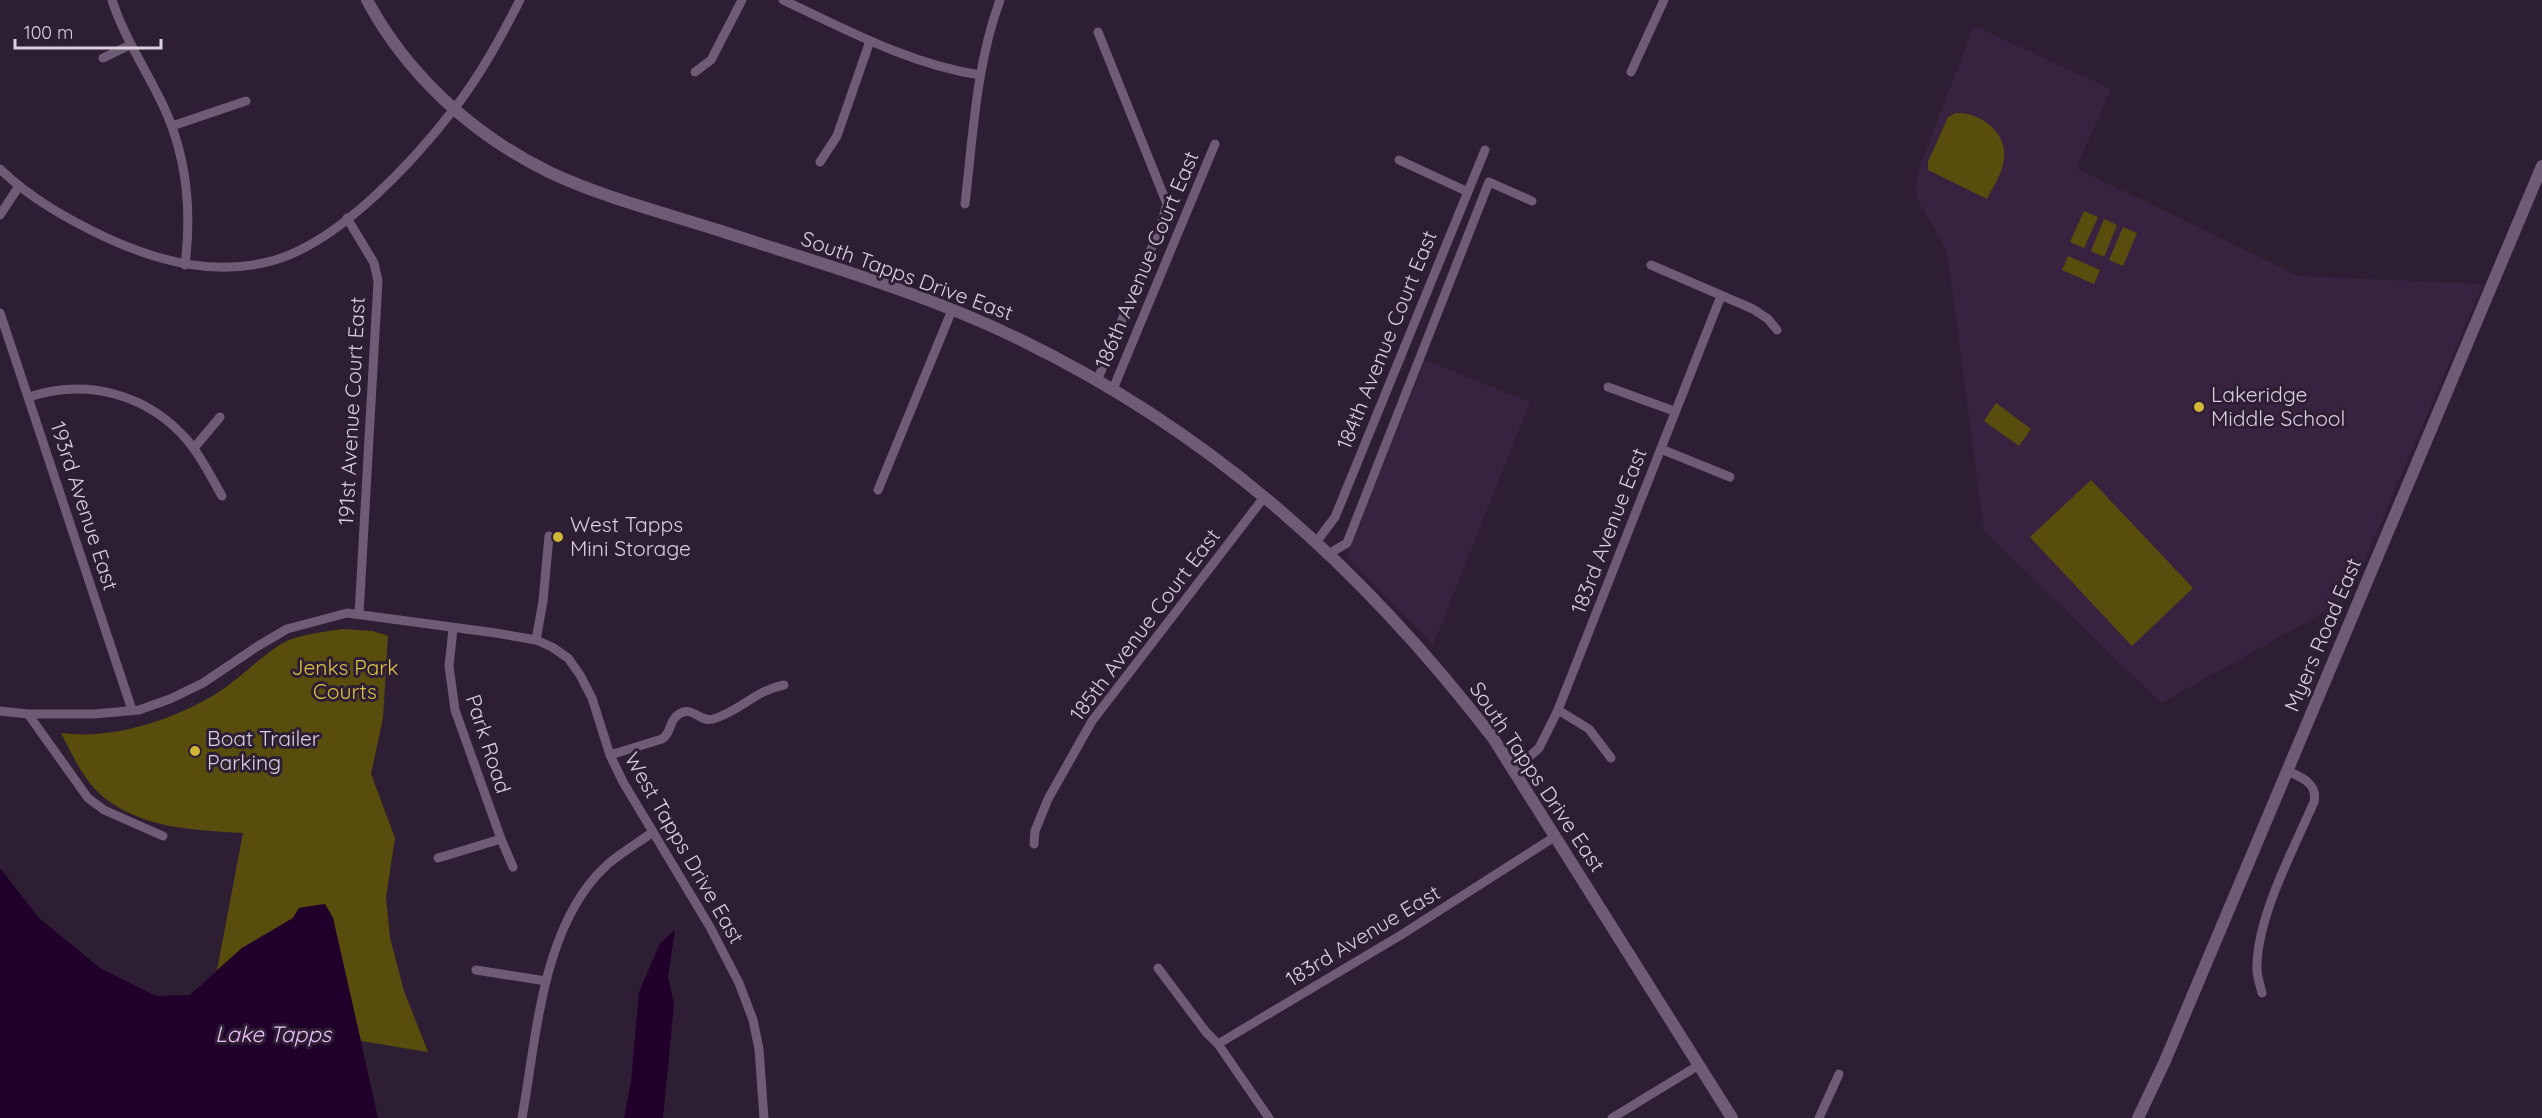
<svg xmlns="http://www.w3.org/2000/svg" width="2542" height="1118" viewBox="0 0 2542 1118" font-family="Quicksand,sans-serif">
  <style>
    .built { fill: #37233f }
    .green { fill: #594d0d }
    .water { fill: #20002b }
    .lines { fill: none; stroke-linecap: round; stroke-linejoin: round }
    .minor { stroke: #6e5b75; stroke-width: 9 }
    .tertiary { stroke: #6e5b75; stroke-width: 12 }
    .poi-dot { fill: #d0b736; stroke: #2e1e34; stroke-width: 2 }
    .labels { text-anchor: middle; stroke-width: 6; stroke-linejoin: round; paint-order: stroke }
    .street-label { font-size: 21px; fill: #dacfde; stroke: #2e1e34 }
    .poi-label { font-size: 21px; fill: #dacfde; stroke: #2e1e34; text-anchor: start }
    .park-label { font-size: 21px; fill: #ddc342; stroke: #2e1e34 }
    .water-label { font-size: 22px; font-style: italic; fill: #e9c0f8; stroke: #2e1e34 }
  </style>
  <rect width="100%" height="100%" fill="#2e1e34"/>
  <g class="built">
    <path d="M1974,26L2111,89L2076,168L2299,276L2483,284L2348,599L2161,703L1984,531L1947,251L1917,198L1915,190L1918,170Z"/>
    <path d="M1425,360L1530,402L1433,645L1347,556Z"/>
  </g>
  <g class="green">
    <path d="M1956,113C1981,112 2008,133 2004,160C2002,174 1993,187 1987,199L1928,170V162L1948,117Z"/>
    <path d="M2084,211L2098,217L2084,248L2070,242Z"/>
    <path d="M2104,219L2117,225L2104,257L2091,251Z"/>
    <path d="M2123,227L2137,233L2123,266L2109,260Z"/>
    <path d="M2068,256L2100,270L2094,284L2062,270Z"/>
    <path d="M1996,403L2031,429L2019,446L1984,421Z"/>
    <path d="M2091,480L2193,588L2132,646L2030,537Z"/>
    <path d="M343,629L373,631L388,636L383,718L371,774L395,838L386,897L390,938L404,991L428,1052L361,1041L333,918L325,904L299,908L293,918L242,948L217,970L243,833C194,830 141,829 101,795C83,779 72,754 61,733C113,740 174,720 219,692C240,678 259,658 281,644C299,634 323,632 343,629Z"/>
  </g>
  <g class="water">
    <path d="M0,868L39,918L100,968L156,996L190,995L242,948L293,918L299,908L325,904L333,918L378,1118H0Z"/>
    <path d="M675,930L668,977L674,1004L663,1118H624L631,1082L639,992L660,943Z"/>
  </g>
  <g class="lines">
    <g class="minor">
      <path d="M112,0C124,37 145,68 162,103C186,153 192,210 185,265"/>
      <path d="M783,0C847,30 909,64 980,75"/>
      <path d="M103,58L130,45"/>
      <path d="M695,72L711,60L742,0"/>
      <path d="M1631,72L1664,0"/>
      <path d="M172,126L246,101"/>
      <path d="M1399,160L1466,191"/>
      <path d="M820,162L837,136L870,41"/>
      <path d="M0,169C31,199 69,220 107,238C160,262 217,277 275,260C340,241 413,162 454,109C480,76 501,37 520,0"/>
      <path d="M965,204C973,136 976,65 1000,0"/>
      <path d="M0,215L19,186"/>
      <path d="M347,218L374,263L378,281L359,614"/>
      <path d="M1651,265L1753,309L1768,319L1777,330"/>
      <path d="M0,313L132,710"/>
      <path d="M1097,381L1160,227L1167,204L1098,32"/>
      <path d="M1608,387L1674,411"/>
      <path d="M1113,389L1215,144"/>
      <path d="M29,397C87,378 148,394 188,441C202,458 211,477 222,496"/>
      <path d="M194,448L220,417"/>
      <path d="M1661,449L1730,477"/>
      <path d="M878,490L952,310"/>
      <path d="M1317,541L1335,517L1342,500L1485,150"/>
      <path d="M1330,553L1347,543L1489,182L1532,201"/>
      <path d="M453,629L449,666L455,710L501,839L513,867"/>
      <path d="M536,640L543,601L549,536"/>
      <path d="M1558,710L1589,729L1611,758"/>
      <path d="M0,711L28,714H94L139,710L170,699L203,683L258,646L287,629L347,613L496,633L536,640L552,647L568,658L580,675L592,698L610,755L623,782L710,927L739,983L753,1020L759,1049L764,1118"/>
      <path d="M28,714L88,798L104,810L163,836"/>
      <path d="M610,755L662,739C672,733 668,721 679,714C692,705 700,723 713,719C739,712 756,690 784,685"/>
      <path d="M1514,770L1539,748L1558,710L1721,296"/>
      <path d="M1034,844L1035,831L1048,799L1092,721L1265,496"/>
      <path d="M438,858L501,839"/>
      <path d="M1158,968L1206,1032L1218,1044L1269,1118"/>
      <path d="M476,970L546,981"/>
      <path d="M2262,993C2260,984 2256,975 2257,965C2258,915 2294,848 2314,802C2318,784 2302,777 2287,771"/>
      <path d="M1218,1044L1401,935L1556,836"/>
      <path d="M522,1118C537,1035 542,923 608,864C622,852 638,843 653,832"/>
      <path d="M1612,1118L1699,1065"/>
      <path d="M1819,1118L1839,1074"/>
    </g>
    <g class="tertiary">
      <path d="M367,0C407,75 474,136 551,173C605,198 665,213 721,231C822,264 925,293 1021,340C1214,434 1363,569 1493,738L1732,1118"/>
      <path d="M2138,1118L2165,1061L2542,166"/>
    </g>
  </g>
  <g class="poi-dot">
    <circle cx="2199" cy="407" r="6"/>
    <circle cx="558" cy="537" r="6"/>
    <circle cx="195" cy="751" r="6"/>
  </g>
  <g class="labels">
    <g class="street-label">
      <text transform="translate(1147 260) rotate(-67)" y="7">186th Avenue Court East</text>
      <text transform="translate(907 276) rotate(20)" y="7">South Tapps Drive East</text>
      <text transform="translate(1387 340) rotate(-68)" y="7">184th Avenue Court East</text>
      <text transform="translate(352 411) rotate(-87)" y="7">191st Avenue Court East</text>
      <text transform="translate(84 506) rotate(72)" y="7">193rd Avenue East</text>
      <text transform="translate(1609 531) rotate(-69)" y="7">183rd Avenue East</text>
      <text transform="translate(1145 625) rotate(-53)" y="7">185th Avenue Court East</text>
      <text transform="translate(2323 635) rotate(-67)" y="7">Myers Road East</text>
      <text transform="translate(488 744) rotate(72)" y="7">Park Road</text>
      <text transform="translate(1537 777) rotate(56)" y="7">South Tapps Drive East</text>
      <text transform="translate(684 848) rotate(60)" y="7">West Tapps Drive East</text>
      <text transform="translate(1363 936) rotate(-31)" y="7">183rd Avenue East</text>
    </g>
    <g class="poi-label">
      <text x="2211" y="402">Lakeridge<tspan x="2211" dy="24">Middle School</tspan></text>
      <text x="570" y="532">West Tapps<tspan x="570" dy="24">Mini Storage</tspan></text>
      <text x="207" y="746">Boat Trailer<tspan x="207" dy="24">Parking</tspan></text>
    </g>
    <g class="park-label">
      <text x="345" y="675">Jenks Park<tspan x="345" dy="24">Courts</tspan></text>
    </g>
    <g class="water-label">
      <text x="273" y="1042">Lake Tapps</text>
    </g>
  </g>
  <path d="M15 39v9h146v-9" fill="none" stroke="#dacfde" stroke-width="3"/>
  <text x="24" y="39" font-size="18" fill="#dacfde" stroke="#2e1e34" stroke-width="4.5" paint-order="stroke">100 m</text>
</svg>
